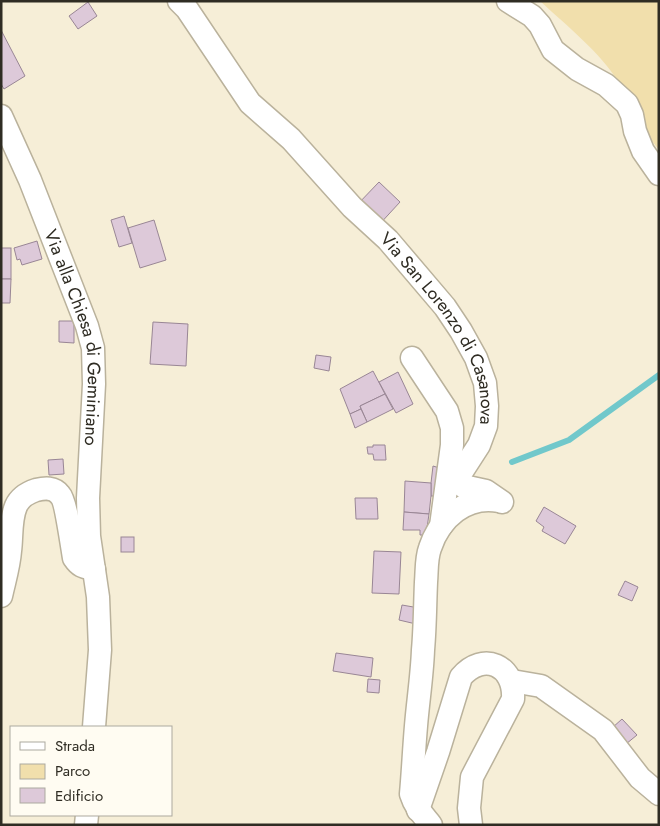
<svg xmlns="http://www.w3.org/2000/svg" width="660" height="826" viewBox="0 0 660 826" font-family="Jost,sans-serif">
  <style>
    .green { fill: #f1dfac }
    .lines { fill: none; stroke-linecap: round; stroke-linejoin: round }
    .stream { stroke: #71c8cb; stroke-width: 6 }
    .building { fill: #ddc9d9; stroke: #998695 }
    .minor-casing { stroke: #bab29c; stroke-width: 25 }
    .minor { stroke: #fff; stroke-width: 22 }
    .labels { text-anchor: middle; stroke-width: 4; stroke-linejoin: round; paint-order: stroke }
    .street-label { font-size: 18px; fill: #2f2c23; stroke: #fffcf2 }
  </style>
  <rect width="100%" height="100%" fill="#f6eed7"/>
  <path class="green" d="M540,1H659V150C642,130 634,105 620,84C599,51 568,27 540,1Z"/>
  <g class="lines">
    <path class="stream" d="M512,462L569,440L659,375"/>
  </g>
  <g class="building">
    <path d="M88,2L97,16L78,29L69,16Z"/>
    <path d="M1,30L25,76L4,89L1,84Z"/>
    <path d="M379,182L400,202L377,227L356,206Z"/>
    <path d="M124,216L132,243L119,247L111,220Z"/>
    <path d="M154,220L166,260L140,268L128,228Z"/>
    <path d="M37,241L42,259L22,265L20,259L17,260L14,248Z"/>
    <rect x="1" y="248" width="10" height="31"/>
    <path d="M1,279H11L10,303H1Z"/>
    <path d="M59,321H74V343L59,342Z"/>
    <path d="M153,322L188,324L186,366L150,364Z"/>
    <path d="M316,355L331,357L329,371L314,368Z"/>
    <path d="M373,371L385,394L360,406L361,409L350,414L340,389Z"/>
    <path d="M398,372L413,404L396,413L379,382Z"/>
    <path d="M385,394L393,409L367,422L360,406Z"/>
    <path d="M361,409L367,422L355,428L350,414Z"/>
    <path d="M373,445H385L386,460H374L373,454H368L367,447H373Z"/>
    <path d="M63,459L64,474L49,475L48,460Z"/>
    <path d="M433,466L446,470L439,496H431V483Z"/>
    <path d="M405,481L431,483V496L429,514L404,512Z"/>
    <path d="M355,498H377L378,519H356Z"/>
    <path d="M544,507L576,526L565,544L542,531L544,527L536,521Z"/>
    <path d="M404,512L429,514L426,535H420V530H403Z"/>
    <rect x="121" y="537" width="13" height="15"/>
    <path d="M374,551L401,552L399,594L372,593Z"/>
    <path d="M625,581L638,587L632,601L618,595Z"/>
    <path d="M402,605L419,608L416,624L399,620Z"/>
    <path d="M336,653L373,658L371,677L333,671Z"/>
    <path d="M368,679L380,680L379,693L367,692Z"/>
    <path d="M622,719L637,735L626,744L612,728Z"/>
  </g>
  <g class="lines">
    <g class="minor-casing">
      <g id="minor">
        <path id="s1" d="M179,1L187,9L250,103L291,139L352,207L388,240L445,307L461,331L476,358L485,383L487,406L486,426L479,445L459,476L460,481L463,486L486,491L502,502"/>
        <path d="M508,1L532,16L540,25L553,50L577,69L606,85L627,104L632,115L635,131L643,151L659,174"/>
        <path id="s2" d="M1,116L30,180L87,326L93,348L94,384L88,498L89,536L98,597L100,650L94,727"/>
        <path d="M412,358L447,411L452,428V445L441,526"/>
        <path d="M1,596C4,582 9,566 10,551C12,537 10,520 16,506C20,497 27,493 36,490C45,488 54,487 60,495C66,501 72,547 74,558C80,567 84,567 94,569"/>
        <path d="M512,681L541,686L603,730L640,778L659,794"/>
        <path d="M418,810L438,752L461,677C483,651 515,665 513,699L472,777L469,808L471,825"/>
        <path d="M86,825L87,815"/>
        <path d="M431,825C423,815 415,807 411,794C413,772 414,749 416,726C418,701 422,676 423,650C425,628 425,605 426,582C427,571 426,559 430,548C440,518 466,495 499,501"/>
      </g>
    </g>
    <use href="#minor" class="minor"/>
  </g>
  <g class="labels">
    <g class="street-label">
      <text dy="6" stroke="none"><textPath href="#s1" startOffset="424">Via San Lorenzo di Casanova</textPath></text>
      <text dy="6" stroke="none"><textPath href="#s2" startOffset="236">Via alla Chiesa di Geminiano</textPath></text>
    </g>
  </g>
  <rect width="660" height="826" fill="none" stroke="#2f2c23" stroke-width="5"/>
  <rect x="10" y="726" width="162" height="90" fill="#fffcf2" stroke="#aca99f"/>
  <rect x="20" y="742" width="25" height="8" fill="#ffffff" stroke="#aca99f"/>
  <text x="55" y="751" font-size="15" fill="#2f2c23">Strada</text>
  <rect x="20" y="764" width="25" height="15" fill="#f1dfac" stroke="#aca99f"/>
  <text x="55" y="776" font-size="15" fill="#2f2c23">Parco</text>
  <rect x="20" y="788" width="25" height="15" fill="#ddc9d9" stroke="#aca99f"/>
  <text x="55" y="801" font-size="15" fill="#2f2c23">Edificio</text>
</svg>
